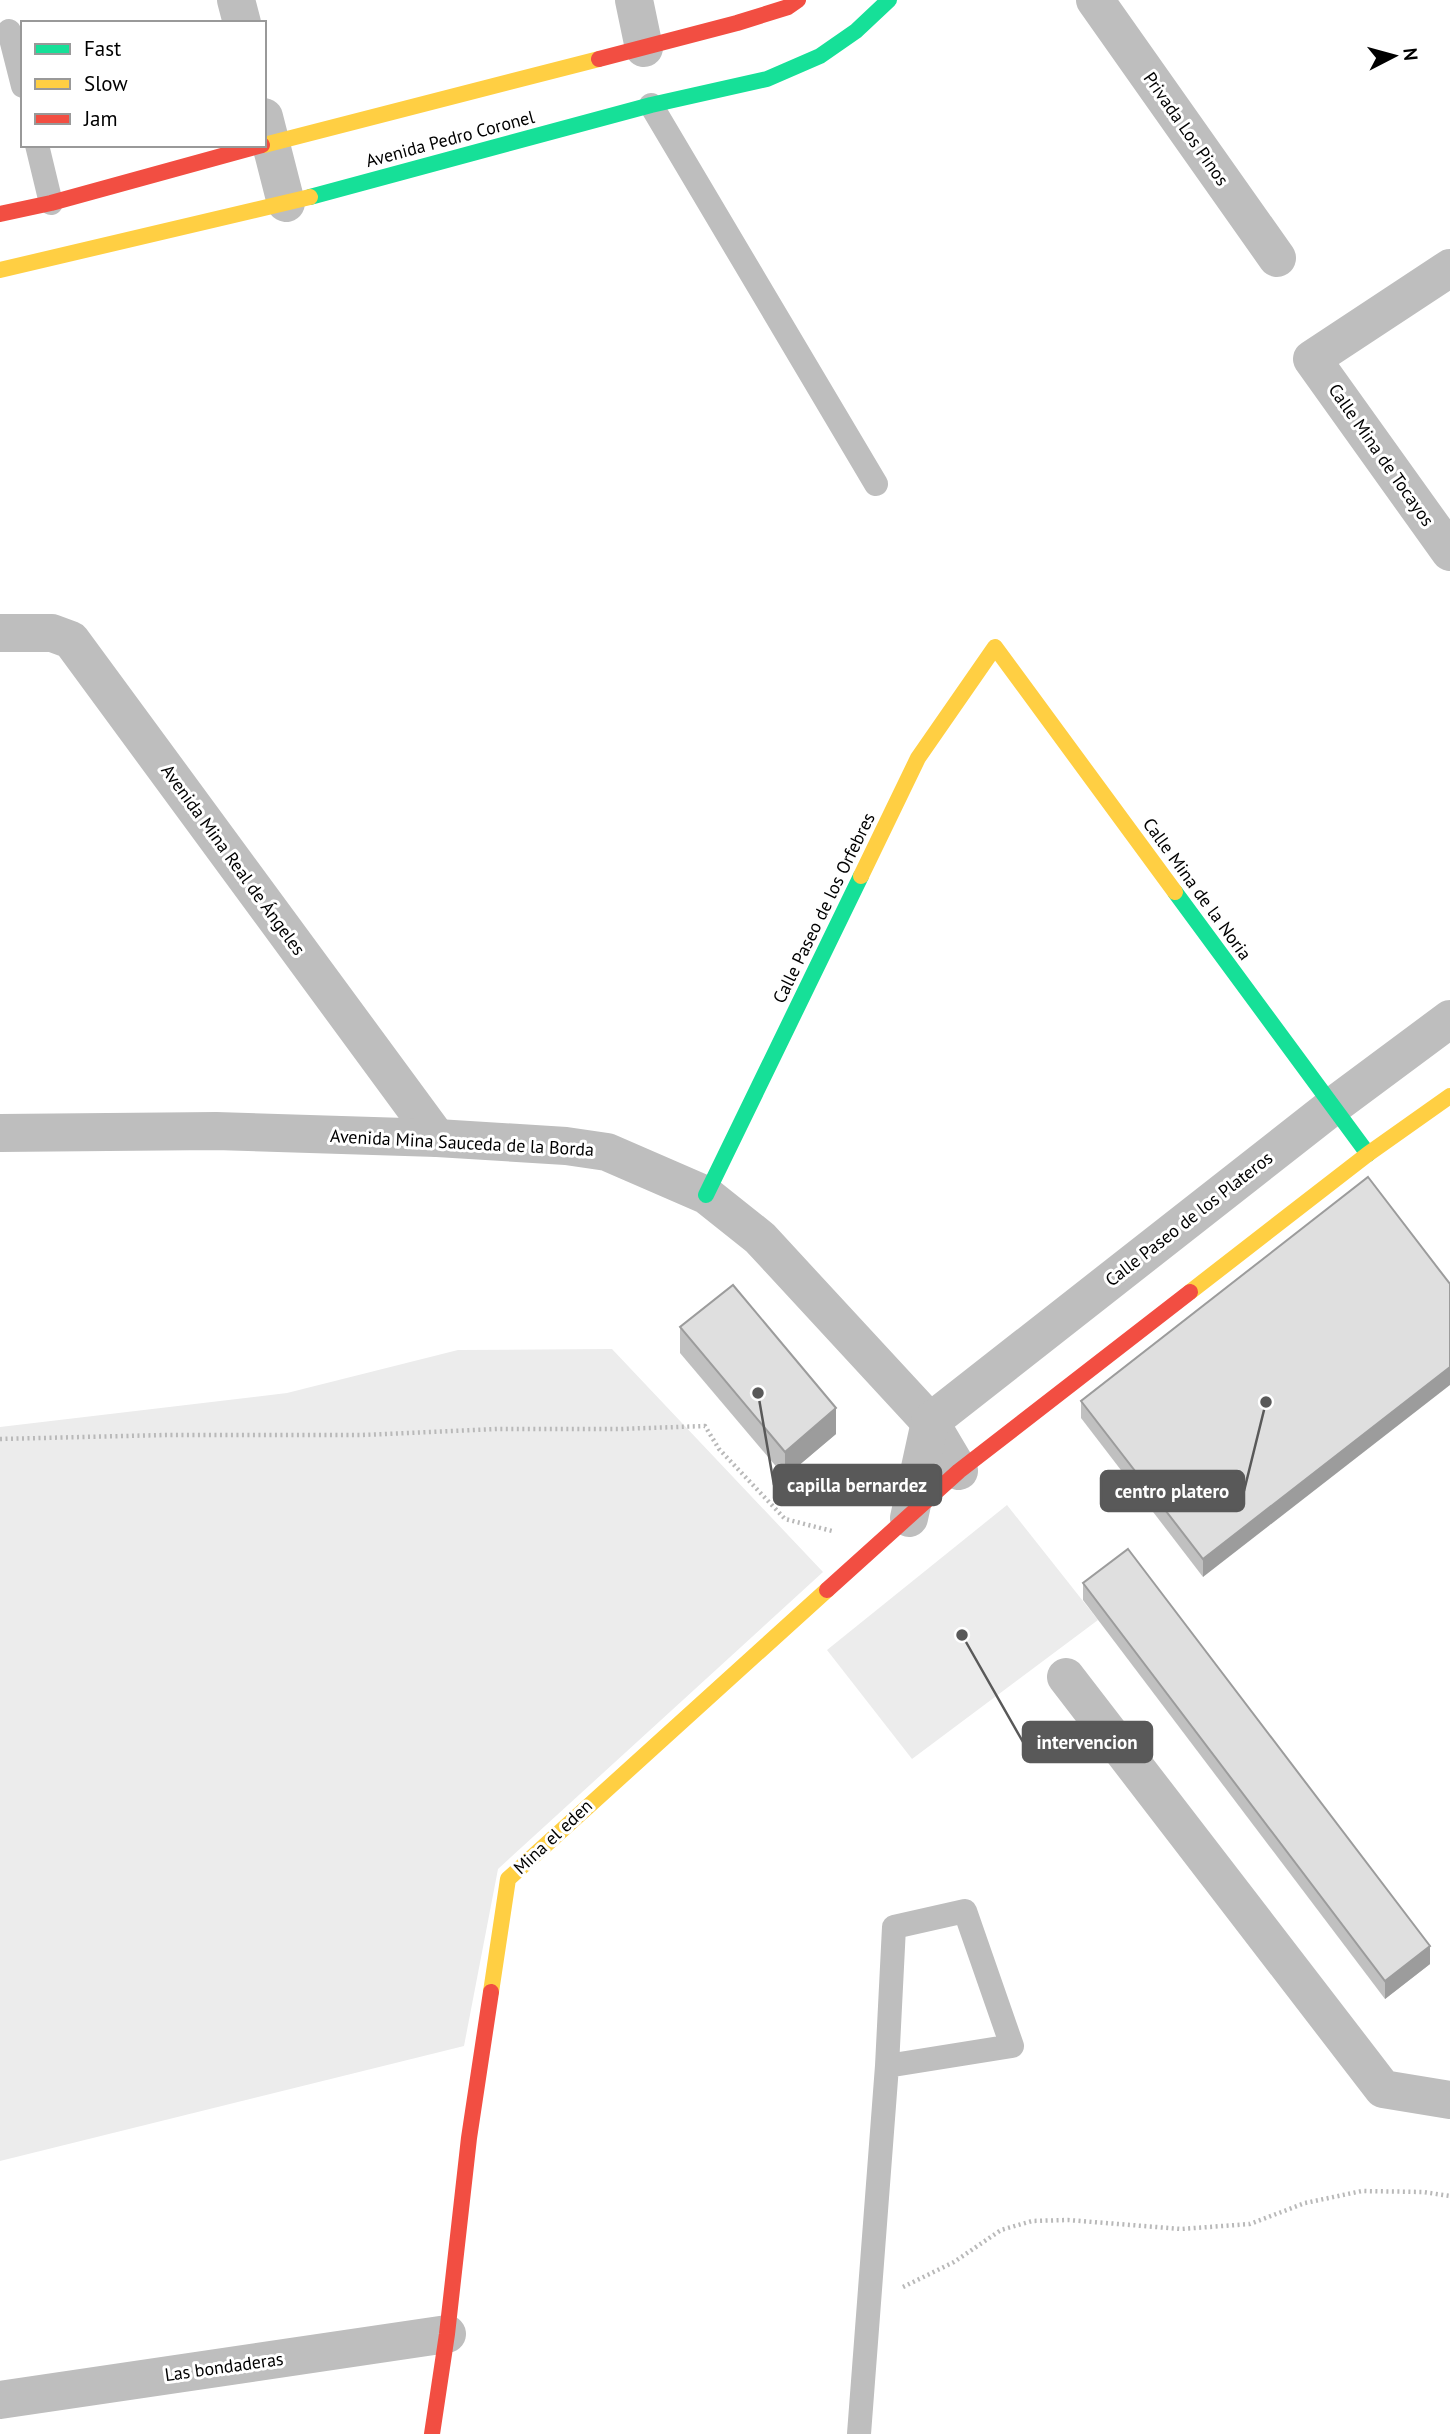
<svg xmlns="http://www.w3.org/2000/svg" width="1450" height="2434" viewBox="0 0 1450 2434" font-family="'PT Sans',sans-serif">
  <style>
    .green { fill: #ececec }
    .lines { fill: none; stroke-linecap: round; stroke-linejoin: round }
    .path { stroke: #b9b9b9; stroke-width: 4.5; stroke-dasharray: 2 3.5; stroke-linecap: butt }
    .lane { stroke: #bebebe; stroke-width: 24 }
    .street { stroke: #bebebe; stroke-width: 38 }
    .fast { stroke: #16e098; stroke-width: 16 }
    .slow { stroke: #ffcf43; stroke-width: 16 }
    .jam { stroke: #f24e42; stroke-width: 16 }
    .wall { fill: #c0c0c0 }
    .shaded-wall { fill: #9c9c9c }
    .building { fill: #dfdfdf; stroke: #9c9c9c; stroke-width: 2 }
    .labels { text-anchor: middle; stroke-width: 6; stroke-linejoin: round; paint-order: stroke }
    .street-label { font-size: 18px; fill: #000; stroke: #fff }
    .leader { fill: none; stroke: #595959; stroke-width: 2.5 }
    .callout-dot { fill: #595959; stroke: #fff; stroke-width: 2.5 }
    .callout { fill: #595959; stroke: #595959; stroke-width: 2.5 }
    .callout-label { font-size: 19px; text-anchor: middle; font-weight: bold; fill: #fff }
  </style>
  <rect width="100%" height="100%" fill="#fff"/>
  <g class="green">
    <path d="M612,1349L823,1572L498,1869L464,2046L0,2161V1427L287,1393L458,1350Z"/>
    <path d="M1007,1505L1098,1620L912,1759L827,1650Z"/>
  </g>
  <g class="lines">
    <g class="path">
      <path d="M0,1439L165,1435H362L497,1429H620L705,1426L719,1449L785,1519L832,1531"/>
      <path d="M903,2287L954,2262L1001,2230L1032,2221L1068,2220L1181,2229L1250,2224L1305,2203L1362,2191L1423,2192L1450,2196"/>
    </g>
    <g class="lane">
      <path d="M9,31L23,86"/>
      <path d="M651,105L876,484"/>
      <path d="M37,145L51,203"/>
      <path d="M859,2434L887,2066L894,1927L965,1911L1012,2046L887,2066"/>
    </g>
    <g class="street">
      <path d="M236,0L242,23"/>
      <path d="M634,0L644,48"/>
      <path d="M1095,0L1277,258"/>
      <path d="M264,117L286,203"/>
      <path d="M1450,268L1312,359L1450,552"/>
      <path d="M0,633H52L71,640L437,1138"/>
      <path d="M0,1133L216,1131L437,1138L566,1146L607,1152L706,1195L760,1238L930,1422L959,1471"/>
      <path d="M909,1518L930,1422L1333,1106L1450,1019"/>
      <path d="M1066,1677L1383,2089L1450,2100"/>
      <path d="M0,2400L447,2334"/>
    </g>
    <g class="fast">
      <path d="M310,197L651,105L767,79L820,56L856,31L889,0"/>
      <path d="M1175,892L1368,1154"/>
      <path d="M706,1195L861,876"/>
    </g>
    <g class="slow">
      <path d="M264,145L599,59"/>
      <path d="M0,270L310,197"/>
      <path d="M861,876L918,758L995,647L1175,892"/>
      <path d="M1190,1292L1368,1154L1450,1096"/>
      <path d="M491,1992L508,1879L827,1590"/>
    </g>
    <g class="jam">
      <path d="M599,59L737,23L788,7L798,0"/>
      <path d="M0,214L51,203L262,145"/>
      <path d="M827,1590L959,1471L1190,1292"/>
      <path d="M432,2434L447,2334L469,2138L491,1992"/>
    </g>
  </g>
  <g class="wall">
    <path d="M1368,1177L1203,1577L1081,1418V1401Z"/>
    <path d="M680,1327L836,1434L785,1477L680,1353Z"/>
    <path d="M1083,1583L1430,1964L1385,1999L1083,1600Z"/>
  </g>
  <g class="shaded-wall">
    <path d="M1450,1367V1385L1203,1577V1559Z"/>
    <path d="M836,1408V1434L785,1477V1452Z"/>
    <path d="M1430,1946V1964L1385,1999V1981Z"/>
  </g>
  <g class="building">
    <path d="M1368,1177L1450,1284V1367L1203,1559L1081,1401Z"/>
    <path d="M733,1285L836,1408L785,1452L680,1327Z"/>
    <path d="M1128,1549L1430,1946L1385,1981L1083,1583Z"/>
  </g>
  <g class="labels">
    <g class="street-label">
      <text transform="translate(1186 129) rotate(55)" y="6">Privada Los Pinos</text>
      <text transform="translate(450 139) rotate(-15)" y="6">Avenida Pedro Coronel</text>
      <text transform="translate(1381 455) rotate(55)" y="6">Calle Mina de Tocayos</text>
      <text transform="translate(233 860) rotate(54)" y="6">Avenida Mina Real de Ángeles</text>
      <text transform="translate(1197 889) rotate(54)" y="6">Calle Mina de la Noria</text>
      <text transform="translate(824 908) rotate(-64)" y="6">Calle Paseo de los Orfebres</text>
      <text transform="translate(462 1143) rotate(3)" y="6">Avenida Mina Sauceda de la Borda</text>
      <text transform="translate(1189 1219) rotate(-38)" y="6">Calle Paseo de los Plateros</text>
      <text transform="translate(553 1837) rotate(-43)" y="6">Mina el eden</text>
      <text transform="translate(224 2367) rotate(-8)" y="6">Las bondaderas</text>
    </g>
  </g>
  <path class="leader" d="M758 1393L774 1485M1266 1402L1244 1491M962 1635L1023 1742"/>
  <g class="callout-dot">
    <circle cx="758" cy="1393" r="7"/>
    <circle cx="1266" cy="1402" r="7"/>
    <circle cx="962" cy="1635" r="7"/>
  </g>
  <g class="callout">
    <rect x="774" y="1465" width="167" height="40" rx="7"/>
    <rect x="1101" y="1471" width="143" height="40" rx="7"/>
    <rect x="1023" y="1722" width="129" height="40" rx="7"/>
  </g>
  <g class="callout-label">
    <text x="857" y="1492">capilla bernardez</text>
    <text x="1172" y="1498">centro platero</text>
    <text x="1087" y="1749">intervencion</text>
  </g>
  <rect x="21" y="21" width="245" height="126" fill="#ffffff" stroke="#999999" stroke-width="2"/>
  <rect x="35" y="44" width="35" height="10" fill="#16e098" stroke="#999999" stroke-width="2"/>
  <text x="84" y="56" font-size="21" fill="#000000">Fast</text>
  <rect x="35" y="79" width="35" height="10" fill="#ffcf43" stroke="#999999" stroke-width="2"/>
  <text x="84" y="91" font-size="21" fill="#000000">Slow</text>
  <rect x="35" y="114" width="35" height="10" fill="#f24e42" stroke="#999999" stroke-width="2"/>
  <text x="84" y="126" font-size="21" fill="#000000">Jam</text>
  <g transform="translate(1394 56) rotate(84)" stroke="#ffffff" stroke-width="5" paint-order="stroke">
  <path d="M0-5L12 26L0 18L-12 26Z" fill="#000000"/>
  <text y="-10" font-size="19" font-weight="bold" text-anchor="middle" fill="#000000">N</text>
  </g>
</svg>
